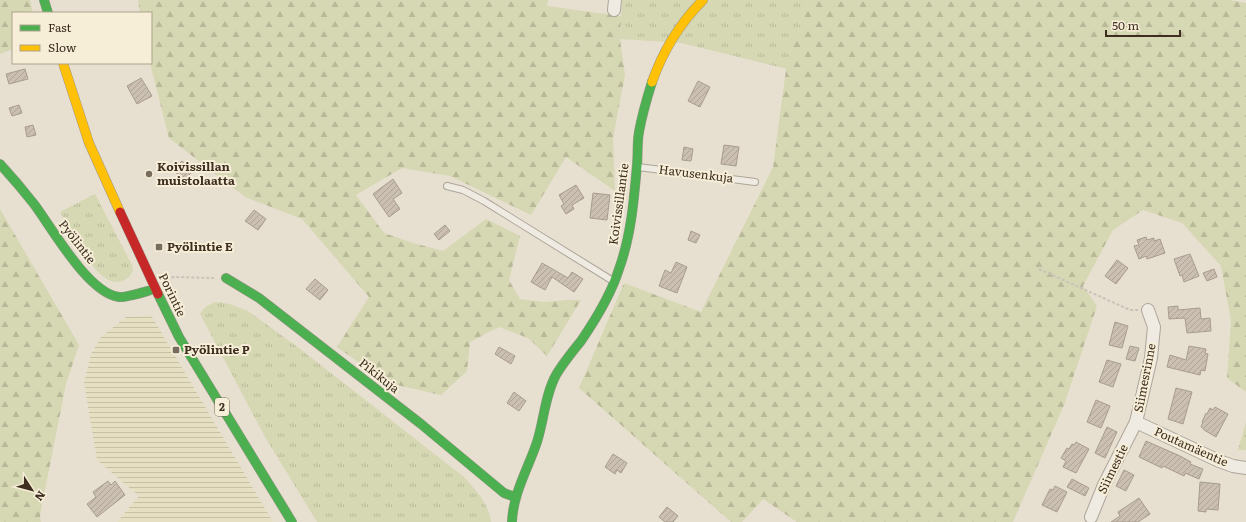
<svg xmlns="http://www.w3.org/2000/svg" width="1246" height="522" viewBox="0 0 1246 522" font-family="Literata,serif">
  <style>
    .farmland { fill: url(#farmland-rules) }
    .grass { fill: url(#grass-tufts) }
    .forest { fill: url(#forest-firs) }
    .building { fill: url(#building-hatch); stroke: #a89c90 }
    .lines { fill: none; stroke-linecap: round; stroke-linejoin: round }
    .lane-casing { stroke: #ada599; stroke-width: 8 }
    .street-casing { stroke: #ada599; stroke-width: 14 }
    .fast-casing { stroke: #9c958a; stroke-width: 10 }
    .slow-casing { stroke: #9c958a; stroke-width: 10 }
    .jam-casing { stroke: #9c958a; stroke-width: 10 }
    .path { stroke: #c8c2b9; stroke-width: 2; stroke-dasharray: 3 2; stroke-linecap: butt }
    .lane { stroke: #efebe3; stroke-width: 6 }
    .street { stroke: #efebe3; stroke-width: 12 }
    .fast { stroke: #4caf50; stroke-width: 9 }
    .slow { stroke: #ffc107; stroke-width: 9 }
    .jam { stroke: #c62828; stroke-width: 9 }
    .poi-dot { fill: #786c5e; stroke: #f7eed8; stroke-width: 1.5 }
    .labels { text-anchor: middle; stroke-width: 4; stroke-linejoin: round; paint-order: stroke }
    .shield { fill: #f7eed8; stroke: #756857; stroke-width: 1 }
    .shield-label { font-size: 11px; font-weight: bold; fill: #3d2e20 }
    .poi-label { font-size: 12px; font-weight: bold; fill: #3d2e20; stroke: #f7eed8; text-anchor: start }
    .street-label { font-size: 12px; fill: #3d2e20; stroke: #f7eed8 }
  </style>
  <defs>
    <pattern id="farmland-rules" width="6" height="5" patternUnits="userSpaceOnUse"><rect width="6" height="5" fill="#e6dfc2"/><path d="M0 2.5h6" fill="none" stroke="#c6c0a6"/></pattern>
    <pattern id="grass-tufts" width="24" height="20" patternUnits="userSpaceOnUse"><rect width="24" height="20" fill="#d6d7b3"/><path d="M3 7l-1-3M5 7V3M7 7l1-3M15 17l-1-3M17 17v-4M19 17l1-3" fill="none" stroke="#b9b99a"/></pattern>
    <pattern id="forest-firs" width="22" height="20" patternUnits="userSpaceOnUse"><rect width="22" height="20" fill="#d6d7b3"/><path d="M5 1l3.5 6h-7zM16 11l3.5 6h-7z" fill="#b9b99a"/></pattern>
    <pattern id="building-hatch" width="6" height="6" patternUnits="userSpaceOnUse"><rect width="6" height="6" fill="#cbbfb2"/><path d="M-1 1l2-2M0 6l6-6M5 7l2-2" fill="none" stroke="#afa499"/></pattern>
  </defs>
  <rect width="100%" height="100%" fill="#e7e0d1"/>
  <path class="farmland" d="M151,315L273,522H117L139,496L97,460L84,383L91,354L101,337L126,317Z"/>
  <g class="grass">
    <path d="M622,0H808L787,62V69L681,43L620,39Z"/>
    <path d="M95,194L132,265L133,271C123,288 108,283 97,271C92,266 88,258 85,253C76,239 68,226 60,212Z"/>
    <path d="M216,302L230,304L248,311L299,348L464,477C477,492 488,502 491,522H317L265,437L200,314C204,307 208,305 216,302Z"/>
  </g>
  <g class="forest">
    <path d="M0,0H30L33,13H13V49L0,54Z"/>
    <path d="M138,0H548L547,6L621,16L620,39L625,75L613,138L615,191L566,157L531,215L450,176L402,168L356,195L384,233L413,243L443,251L486,219L520,236L509,280L520,299L544,302L567,300H581L547,356L528,338L499,327L470,342L467,371L441,395L388,383L337,347L369,297L302,219L245,197L169,138L150,63H151V13H140Z"/>
    <path d="M808,0H1229L1246,3V392L1227,378L1231,321L1221,266L1182,223L1143,210L1113,230L1083,286L1097,306L1064,405L1013,522H797L763,499L742,522H731L579,388L624,283L701,312L773,167L787,62Z"/>
    <path d="M0,209L79,345L66,384L40,515L41,522H0Z"/>
    <path d="M1246,422V450H1238Z"/>
  </g>
  <g class="building">
    <path d="M25,69L28,79L9,84L6,74Z"/>
    <path d="M141,78L152,96L137,104L127,86Z"/>
    <path d="M698,81L710,87L700,107L688,101Z"/>
    <path d="M19,105L22,113L12,116L9,108Z"/>
    <path d="M33,125L36,135L27,137L25,127Z"/>
    <path d="M724,145L739,147L736,166L721,164Z"/>
    <path d="M684,147L693,149L691,161L682,160Z"/>
    <path d="M182,161L193,171L184,180L173,170Z"/>
    <path d="M393,179L402,193L393,199L400,209L389,217L373,194Z"/>
    <path d="M576,185L584,198L572,205L574,209L566,214L561,206L564,204L559,195Z"/>
    <path d="M593,193L610,195L607,220L590,218Z"/>
    <path d="M254,210L266,219L258,230L245,221Z"/>
    <path d="M445,225L450,231L439,240L434,234Z"/>
    <path d="M691,231L700,235L696,243L688,240Z"/>
    <path d="M1146,237L1147,240L1154,238V241L1160,239L1165,253L1147,259L1146,256L1139,259L1134,246L1139,245L1137,240Z"/>
    <path d="M1190,254L1199,276L1184,282L1182,275L1180,276L1174,259Z"/>
    <path d="M1117,260L1128,268L1116,284L1105,276Z"/>
    <path d="M676,262L687,267L677,293L659,286L665,270L671,273Z"/>
    <path d="M542,263L568,278L572,272L583,279L574,292L552,277L545,290L531,282Z"/>
    <path d="M1214,269L1217,277L1207,281L1203,273Z"/>
    <path d="M315,279L328,290L320,300L306,289Z"/>
    <path d="M1178,306V310L1200,308L1201,319L1210,318L1211,331L1187,333L1185,318L1169,319L1168,307Z"/>
    <path d="M1115,322L1128,326L1122,348L1109,345Z"/>
    <path d="M1130,346L1139,348L1135,361L1126,359Z"/>
    <path d="M1189,346L1206,349L1205,353L1208,354L1205,371L1201,370L1200,375L1167,367L1170,355L1186,360Z"/>
    <path d="M499,347L515,356L511,364L495,354Z"/>
    <path d="M1107,360L1121,364L1113,387L1099,382Z"/>
    <path d="M1176,388L1192,392L1183,424L1168,419Z"/>
    <path d="M514,392L526,401L519,411L507,403Z"/>
    <path d="M1096,400L1110,406L1101,428L1087,422Z"/>
    <path d="M1215,407L1228,414L1216,437L1204,430V429L1201,427L1203,422H1202L1206,413L1207,414L1210,408L1213,410Z"/>
    <path d="M1107,427L1117,432L1105,458L1095,453Z"/>
    <path d="M1146,441L1180,456L1191,462L1190,464L1203,469L1199,479L1185,473L1184,476L1163,466L1162,468L1139,457Z"/>
    <path d="M1076,442L1089,449L1076,473L1063,467L1066,461L1061,458L1067,448L1069,449L1072,444L1074,445Z"/>
    <path d="M613,454L627,463L621,473L617,470L615,474L605,467Z"/>
    <path d="M1124,470L1134,475L1126,491L1116,486Z"/>
    <path d="M1072,479L1089,488L1085,496L1067,487Z"/>
    <path d="M108,481L111,485L115,481L125,495L97,517L87,504L96,497L93,492Z"/>
    <path d="M1200,482L1220,484L1218,510L1206,509V512L1198,511Z"/>
    <path d="M1055,486L1067,492L1057,512L1042,505L1050,489L1053,490Z"/>
    <path d="M1139,498L1150,514L1138,522H1111L1120,516L1118,512Z"/>
    <path d="M667,507L678,516L673,522H665L659,517Z"/>
  </g>
  <g class="lines">
    <g class="lane-casing">
      <g id="lane">
        <path d="M638,167L755,182"/>
        <path d="M447,186L463,190L484,201L613,281"/>
      </g>
    </g>
    <g class="street-casing">
      <g id="street">
        <path d="M614,10L615,0"/>
        <path d="M1136,422L1219,461L1233,466L1246,468"/>
        <path d="M1091,517L1104,485L1136,422L1151,358L1154,327L1148,310"/>
      </g>
    </g>
    <g class="fast-casing">
      <g id="fast">
        <path d="M44,0L48,13"/>
        <path d="M0,164C12,177 23,190 34,204C52,228 88,293 119,297C126,298 147,291 155,289"/>
        <path d="M226,278L259,298L421,424L504,493L515,497"/>
        <path d="M158,294L179,337L292,522"/>
        <path d="M512,522C513,493 528,469 537,442C544,420 545,395 556,375C563,363 572,352 581,341C596,319 611,295 619,269C631,236 634,200 637,165C638,154 637,143 639,132C642,115 647,98 652,82"/>
      </g>
    </g>
    <g class="slow-casing">
      <g id="slow">
        <path d="M63,63L89,143L120,212"/>
        <path d="M652,82C663,51 680,23 703,0"/>
      </g>
    </g>
    <g class="jam-casing">
      <path id="jam" d="M120,212L158,294"/>
    </g>
    <g class="path">
      <path d="M1039,269L1130,310H1139"/>
      <path d="M167,280L173,277L214,278"/>
    </g>
    <use href="#lane" class="lane"/>
    <use href="#street" class="street"/>
    <use href="#fast" class="fast"/>
    <use href="#slow" class="slow"/>
    <use href="#jam" class="jam"/>
  </g>
  <g class="poi-dot">
    <circle cx="149" cy="174" r="4"/>
    <rect x="155" y="243" width="8" height="8" rx="2"/>
    <rect x="172" y="346" width="8" height="8" rx="2"/>
  </g>
  <g class="labels">
    <rect class="shield" x="215" y="398" width="14" height="18" rx="3"/>
    <g class="shield-label">
      <text x="222" y="411">2</text>
    </g>
    <g class="poi-label">
      <text x="157" y="171">Koivissillan<tspan x="157" dy="14">muistolaatta</tspan></text>
      <text x="167" y="251">Pyölintie E</text>
      <text x="184" y="354">Pyölintie P</text>
    </g>
    <g class="street-label">
      <text transform="translate(696 174) rotate(7)" y="4">Havusenkuja</text>
      <text transform="translate(619 204) rotate(-82)" y="4">Koivissillantie</text>
      <text transform="translate(77 242) rotate(52)" y="4">Pyölintie</text>
      <text transform="translate(172 295) rotate(64)" y="4">Porintie</text>
      <text transform="translate(379 376) rotate(38)" y="4">Pikikuja</text>
      <text transform="translate(1145 378) rotate(-79)" y="4">Siimesrinne</text>
      <text transform="translate(1191 447) rotate(24)" y="4">Poutamäentie</text>
      <text transform="translate(1113 469) rotate(-64)" y="4">Siimestie</text>
    </g>
  </g>
  <rect x="12" y="12" width="140" height="52" fill="#f7eed8" stroke="#ada18e"/>
  <rect x="20" y="25" width="20" height="6" fill="#4caf50" stroke="#ada18e"/>
  <text x="48" y="32" font-size="12" fill="#3d2e20">Fast</text>
  <rect x="20" y="45" width="20" height="6" fill="#ffc107" stroke="#ada18e"/>
  <text x="48" y="52" font-size="12" fill="#3d2e20">Slow</text>
  <g transform="translate(32 490) rotate(126)" stroke="#f7eed8" stroke-width="3" paint-order="stroke">
  <path d="M0-3L7 15L0 10L-7 15Z" fill="#3d2e20"/>
  <text y="-6" font-size="11" font-weight="bold" text-anchor="middle" fill="#3d2e20">N</text>
  </g>
  <path d="M1106 30v6h74v-6" fill="none" stroke="#3d2e20" stroke-width="2"/>
  <text x="1112" y="30" font-size="12" fill="#3d2e20" stroke="#f7eed8" stroke-width="3" paint-order="stroke">50 m</text>
</svg>
